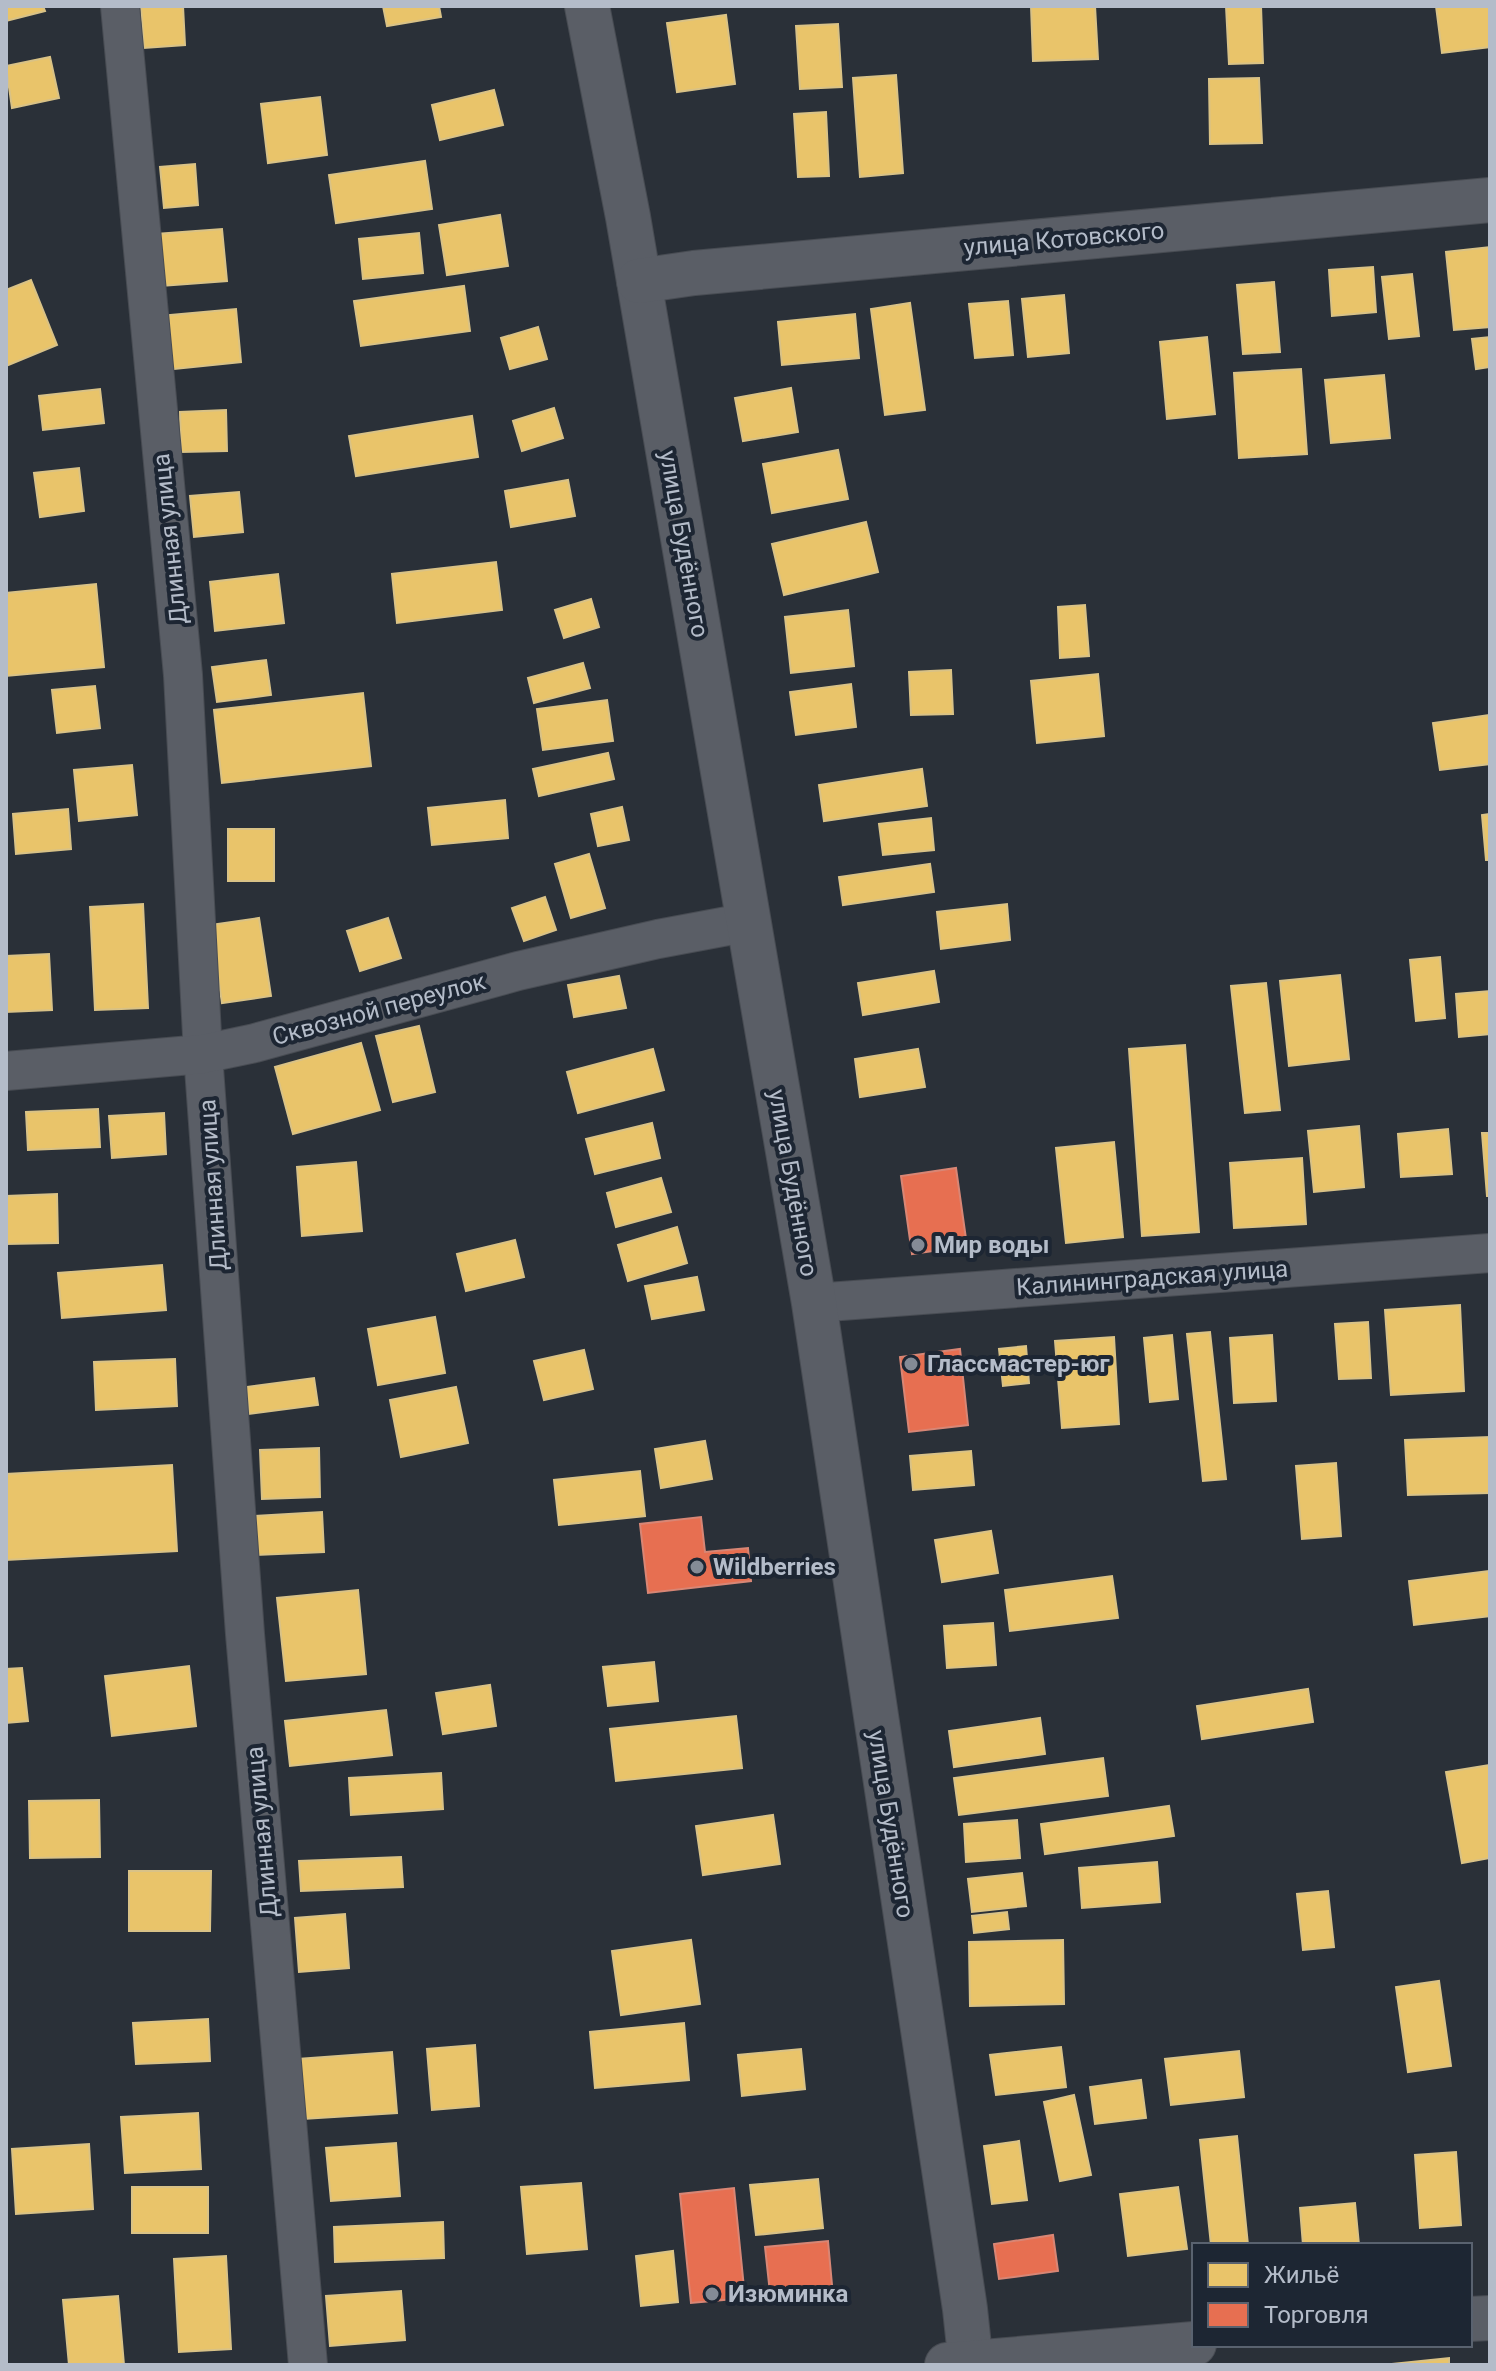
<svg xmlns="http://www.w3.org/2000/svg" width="1496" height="2371" viewBox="0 0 1496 2371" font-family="Roboto,sans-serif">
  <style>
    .homes { fill: #e9c46a; stroke: #d9c286; stroke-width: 2 }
    .shops { fill: #e76f51; stroke: #d88675; stroke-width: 2 }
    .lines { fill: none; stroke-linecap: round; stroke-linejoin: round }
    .minor-casing { stroke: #484c53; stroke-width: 40 }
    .tertiary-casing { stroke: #484c53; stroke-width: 46 }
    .minor { stroke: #5a5e66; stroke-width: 38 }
    .tertiary { stroke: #5a5e66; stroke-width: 44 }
    .poi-dot { fill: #848b96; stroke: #1d2633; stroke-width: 3 }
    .labels { text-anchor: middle; stroke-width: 8; stroke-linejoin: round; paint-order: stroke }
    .street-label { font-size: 24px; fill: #b4bcc9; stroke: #1d2633 }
    .poi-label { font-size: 24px; font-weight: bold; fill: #b4bcc9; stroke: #1d2633; text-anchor: start }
  </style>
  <rect width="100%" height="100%" fill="#2a3038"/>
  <g class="homes">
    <path d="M6,6H43L45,11L6,21Z"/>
    <path d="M141,6H183L185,45L144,48Z"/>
    <path d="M383,6H439L441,17L387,26Z"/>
    <path d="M1031,6H1095L1098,59L1033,61Z"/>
    <path d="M1226,6H1261L1263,63L1229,64Z"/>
    <path d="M1436,6H1490V47L1442,53Z"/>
    <path d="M726,15L735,84L677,92L667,23Z"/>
    <path d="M838,24L842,87L800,89L796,26Z"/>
    <path d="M50,57L59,98L12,108L6,66Z"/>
    <path d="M896,75L903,173L860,177L853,78Z"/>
    <path d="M1259,78L1262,143L1210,144L1209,79Z"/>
    <path d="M494,90L503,125L440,140L432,105Z"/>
    <path d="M320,97L327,155L268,163L261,104Z"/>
    <path d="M826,112L829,176L798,177L794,114Z"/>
    <path d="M425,161L432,209L336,223L329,175Z"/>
    <path d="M195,164L198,205L164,208L160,167Z"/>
    <path d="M500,215L508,266L447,275L439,225Z"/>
    <path d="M222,229L227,281L161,286L156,234Z"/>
    <path d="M419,233L423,273L363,279L359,239Z"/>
    <path d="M1490,247V327L1454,330L1446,252Z"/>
    <path d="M1373,267L1376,312L1332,316L1329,270Z"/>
    <path d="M1412,274L1419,336L1389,339L1382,277Z"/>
    <path d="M31,280L57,345L6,366V290Z"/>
    <path d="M1274,282L1280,352L1243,354L1237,285Z"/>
    <path d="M464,286L470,331L361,346L354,301Z"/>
    <path d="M1064,295L1069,353L1028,357L1022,299Z"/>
    <path d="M1008,301L1013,355L975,358L969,304Z"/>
    <path d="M910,303L925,410L885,415L871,309Z"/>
    <path d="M236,309L241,362L165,370L160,316Z"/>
    <path d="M855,314L859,358L782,365L778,322Z"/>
    <path d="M538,327L547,359L510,369L501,338Z"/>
    <path d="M1207,337L1215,414L1167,419L1160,342Z"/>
    <path d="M1490,337V367L1476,369L1472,339Z"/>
    <path d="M1301,369L1307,454L1239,458L1234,373Z"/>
    <path d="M1384,375L1390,438L1331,443L1325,380Z"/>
    <path d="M791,388L798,432L743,441L735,398Z"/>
    <path d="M100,389L104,423L43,430L39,396Z"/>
    <path d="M554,408L563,438L522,451L513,421Z"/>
    <path d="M226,410L227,451L181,452L180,412Z"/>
    <path d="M472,416L478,457L356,476L349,436Z"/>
    <path d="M838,450L848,499L772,513L763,464Z"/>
    <path d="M79,468L84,511L40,517L34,473Z"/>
    <path d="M568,480L575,516L511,527L505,491Z"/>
    <path d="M239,492L243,532L194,537L190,496Z"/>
    <path d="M866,522L878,572L784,595L772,544Z"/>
    <path d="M496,562L502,610L397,623L392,574Z"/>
    <path d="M278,574L284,623L215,631L210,582Z"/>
    <path d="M96,584L104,667L6,676V593Z"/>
    <path d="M591,599L599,627L564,638L555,610Z"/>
    <path d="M1085,605L1089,656L1060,658L1058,607Z"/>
    <path d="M848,610L854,666L791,673L785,617Z"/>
    <path d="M266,660L271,695L217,702L212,667Z"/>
    <path d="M583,663L590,688L534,703L528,678Z"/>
    <path d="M951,670L953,714L911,715L909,672Z"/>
    <path d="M1098,674L1104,736L1037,743L1031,681Z"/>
    <path d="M851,684L856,727L796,735L790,692Z"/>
    <path d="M95,686L100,728L57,733L52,690Z"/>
    <path d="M363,693L371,766L222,783L214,710Z"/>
    <path d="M607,700L613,741L543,750L537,709Z"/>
    <path d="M1490,715V764L1440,770L1433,723Z"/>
    <path d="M608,753L614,779L539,796L533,769Z"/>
    <path d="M132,765L137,815L79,821L74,770Z"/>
    <path d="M922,769L927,806L824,821L819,785Z"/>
    <path d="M505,800L508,838L432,845L428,808Z"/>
    <path d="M622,807L629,840L598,846L591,814Z"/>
    <path d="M68,809L71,849L16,854L13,814Z"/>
    <path d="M1490,814V860H1486L1482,815Z"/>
    <path d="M931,818L934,850L883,855L879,824Z"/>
    <rect x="228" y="829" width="46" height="52"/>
    <path d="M589,854L605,908L571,918L555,864Z"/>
    <path d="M930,864L934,892L843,905L839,877Z"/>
    <path d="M545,897L556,930L524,941L512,908Z"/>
    <path d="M143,904L148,1008L95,1010L90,907Z"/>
    <path d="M1007,904L1010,940L941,949L937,912Z"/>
    <path d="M259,918L271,996L222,1003L210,925Z"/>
    <path d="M388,918L401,958L360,971L347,931Z"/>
    <path d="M49,954L52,1010L6,1012V956Z"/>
    <path d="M1440,957L1445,1018L1416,1021L1410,960Z"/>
    <path d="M934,971L939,1002L863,1015L858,983Z"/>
    <path d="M1340,975L1349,1059L1289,1066L1280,981Z"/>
    <path d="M619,976L626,1008L574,1017L568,985Z"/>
    <path d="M1266,983L1280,1110L1245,1113L1231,986Z"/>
    <path d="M1490,991V1034L1459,1037L1456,994Z"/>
    <path d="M419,1026L435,1092L393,1102L376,1036Z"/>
    <path d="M361,1043L380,1110L293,1134L275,1067Z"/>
    <path d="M1185,1045L1199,1232L1142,1236L1129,1049Z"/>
    <path d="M653,1049L664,1090L578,1113L567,1072Z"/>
    <path d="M918,1049L925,1087L860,1097L855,1059Z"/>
    <path d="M98,1109L100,1147L28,1150L26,1112Z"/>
    <path d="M164,1113L166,1154L112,1158L109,1116Z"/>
    <path d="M652,1123L660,1158L595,1174L586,1139Z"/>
    <path d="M1359,1126L1364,1187L1314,1192L1308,1131Z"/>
    <path d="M1448,1129L1452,1174L1401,1177L1398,1134Z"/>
    <path d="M1482,1133H1490V1196H1487Z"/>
    <path d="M1114,1142L1123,1237L1066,1243L1056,1148Z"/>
    <path d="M1302,1158L1306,1224L1234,1228L1230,1163Z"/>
    <path d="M356,1162L362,1231L302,1236L297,1167Z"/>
    <path d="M661,1178L671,1212L616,1227L607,1193Z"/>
    <path d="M57,1194L58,1243L6,1244V1196Z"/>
    <path d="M677,1227L687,1263L628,1281L618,1245Z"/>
    <path d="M515,1240L524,1277L466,1291L457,1254Z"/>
    <path d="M162,1265L166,1310L62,1318L58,1273Z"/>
    <path d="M697,1277L704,1310L652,1319L645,1286Z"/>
    <path d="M1460,1305L1464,1391L1391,1395L1385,1310Z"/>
    <path d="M435,1317L445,1373L378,1385L368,1329Z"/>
    <path d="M1368,1322L1371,1378L1339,1379L1335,1324Z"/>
    <path d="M1210,1332L1226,1479L1203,1481L1187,1334Z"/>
    <path d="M1172,1335L1178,1399L1150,1402L1144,1338Z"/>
    <path d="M1272,1335L1276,1401L1234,1403L1230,1338Z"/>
    <path d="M1114,1337L1119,1424L1062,1428L1055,1341Z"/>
    <path d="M1026,1346L1029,1383L1003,1386L999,1349Z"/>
    <path d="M584,1350L593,1389L544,1400L534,1361Z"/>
    <path d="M175,1359L177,1406L96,1410L94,1362Z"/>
    <path d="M314,1378L318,1405L249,1414L246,1387Z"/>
    <path d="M456,1387L468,1443L401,1457L390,1400Z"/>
    <path d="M1490,1437V1493L1408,1495L1405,1440Z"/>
    <path d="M705,1441L712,1479L661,1488L655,1449Z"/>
    <path d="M319,1448L320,1497L262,1499L260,1450Z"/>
    <path d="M971,1451L974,1485L913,1490L910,1456Z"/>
    <path d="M1336,1463L1341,1536L1302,1539L1296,1466Z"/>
    <path d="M172,1465L177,1551L6,1560V1474Z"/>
    <path d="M640,1471L645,1516L559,1525L554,1480Z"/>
    <path d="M322,1512L324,1552L256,1555L254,1516Z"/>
    <path d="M991,1531L998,1573L942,1582L935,1540Z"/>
    <path d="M1490,1571V1616L1414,1625L1409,1581Z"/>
    <path d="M1112,1576L1118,1618L1010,1631L1005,1590Z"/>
    <path d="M358,1590L366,1674L286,1681L277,1598Z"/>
    <path d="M993,1623L996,1665L947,1668L944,1626Z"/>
    <path d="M654,1662L658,1701L608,1706L603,1667Z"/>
    <path d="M189,1666L196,1726L112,1736L105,1676Z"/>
    <path d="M22,1668L28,1721L6,1723V1669Z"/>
    <path d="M490,1685L496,1726L443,1734L436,1693Z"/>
    <path d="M1308,1689L1313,1722L1202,1739L1197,1706Z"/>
    <path d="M386,1710L392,1755L290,1766L285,1721Z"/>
    <path d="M736,1716L742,1768L616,1781L610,1729Z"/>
    <path d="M1040,1718L1045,1754L954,1767L949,1731Z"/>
    <path d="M1103,1758L1108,1796L959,1815L954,1778Z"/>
    <path d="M1490,1765V1858L1462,1863L1446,1772Z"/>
    <path d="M441,1773L443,1809L351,1815L349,1778Z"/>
    <path d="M99,1800L100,1857L30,1858L29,1801Z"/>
    <path d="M1169,1806L1174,1836L1045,1854L1041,1824Z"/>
    <path d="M773,1815L780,1864L703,1875L696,1826Z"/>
    <path d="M1017,1820L1020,1858L966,1862L964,1824Z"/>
    <path d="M401,1857L403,1887L301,1891L299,1861Z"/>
    <path d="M1157,1862L1160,1902L1082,1908L1079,1868Z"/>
    <path d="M129,1871H211L210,1931H129Z"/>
    <path d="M1022,1873L1026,1906L972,1912L968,1879Z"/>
    <path d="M1328,1891L1334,1947L1303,1950L1297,1894Z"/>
    <path d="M1007,1912L1009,1929L974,1933L972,1916Z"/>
    <path d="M345,1914L349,1968L299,1972L295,1918Z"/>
    <path d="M691,1940L700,2004L621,2015L612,1951Z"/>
    <path d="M1063,1940L1064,2004L970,2006L969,1942Z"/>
    <path d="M1439,1981L1451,2066L1408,2072L1396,1987Z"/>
    <path d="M208,2019L210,2061L136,2064L133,2023Z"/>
    <path d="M684,2023L689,2080L595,2088L590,2032Z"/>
    <path d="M475,2045L479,2106L432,2110L427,2049Z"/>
    <path d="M1061,2047L1066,2087L996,2095L990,2055Z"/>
    <path d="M801,2049L805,2089L742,2096L738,2055Z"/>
    <path d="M1239,2051L1244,2097L1171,2105L1165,2059Z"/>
    <path d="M392,2052L397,2113L303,2119L298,2059Z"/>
    <path d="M1141,2080L1146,2118L1095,2124L1090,2087Z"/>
    <path d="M1074,2095L1091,2175L1060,2181L1044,2102Z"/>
    <path d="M198,2113L201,2169L125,2173L121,2117Z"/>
    <path d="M1237,2136L1248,2245H1211L1200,2140Z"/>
    <path d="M1019,2141L1027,2200L992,2204L984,2146Z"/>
    <path d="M396,2143L400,2196L331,2201L326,2148Z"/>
    <path d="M89,2144L93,2209L16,2214L12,2149Z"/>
    <path d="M1456,2152L1461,2225L1420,2228L1415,2155Z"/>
    <path d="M818,2179L823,2228L756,2235L750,2185Z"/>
    <path d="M581,2183L587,2249L527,2254L521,2187Z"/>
    <rect x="132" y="2187" width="76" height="46"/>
    <path d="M1178,2187L1187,2249L1128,2256L1120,2194Z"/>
    <path d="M1355,2203L1359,2245H1303L1300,2208Z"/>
    <path d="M443,2222L444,2258L335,2262L334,2227Z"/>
    <path d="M673,2251L678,2302L641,2306L636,2256Z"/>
    <path d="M226,2256L231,2349L179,2352L174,2259Z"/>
    <path d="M401,2291L405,2340L330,2346L326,2296Z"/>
    <path d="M118,2296L124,2365H69L63,2300Z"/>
    <path d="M1449,2358V2365H1382Z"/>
  </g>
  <g class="shops">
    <path d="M956,1168L967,1246L912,1254L901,1176Z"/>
    <path d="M960,1349L968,1425L909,1432L900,1357Z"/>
    <path d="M701,1517L705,1552L748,1548L751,1581L648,1593L640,1524Z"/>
    <path d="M734,2188L745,2298L691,2303L680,2194Z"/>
    <path d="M1053,2235L1058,2271L999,2279L994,2244Z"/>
    <path d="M828,2241L833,2296L771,2302L765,2247Z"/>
  </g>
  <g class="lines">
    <g class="minor-casing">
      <g id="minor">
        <path d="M120,6L183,675L203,1054L245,1634L308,2365"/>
        <path d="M6,1071L203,1054L255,1043L518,971L658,939L749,922"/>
        <path d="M814,1303L1490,1253"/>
      </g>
    </g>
    <g class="tertiary-casing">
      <g id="tertiary">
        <path d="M587,6L628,217L814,1303L965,2309L971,2365"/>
        <path d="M639,281L694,273L1490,200"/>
        <path d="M1470,2319L1490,2318"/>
        <path d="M947,2365L1194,2344"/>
      </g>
    </g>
    <use href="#minor" class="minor"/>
    <use href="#tertiary" class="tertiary"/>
  </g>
  <g class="poi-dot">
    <circle cx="918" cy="1245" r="8"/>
    <circle cx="911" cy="1364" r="8"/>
    <circle cx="697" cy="1567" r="8"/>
    <circle cx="712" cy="2294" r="8"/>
  </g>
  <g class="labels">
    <g class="street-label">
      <text transform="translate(1064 239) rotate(-5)" y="8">улица Котовского</text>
      <text transform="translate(170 539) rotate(-96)" y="8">Длинная улица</text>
      <text transform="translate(684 544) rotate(80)" y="8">улица Будённого</text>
      <text transform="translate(379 1009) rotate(-15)" y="8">Сквозной переулок</text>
      <text transform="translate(793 1183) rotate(80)" y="8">улица Будённого</text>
      <text transform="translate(213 1185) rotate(-94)" y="8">Длинная улица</text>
      <text transform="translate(1152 1278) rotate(-4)" y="8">Калининградская улица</text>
      <text transform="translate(891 1824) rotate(81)" y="8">улица Будённого</text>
      <text transform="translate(262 1832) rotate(-95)" y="8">Длинная улица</text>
    </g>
    <g class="poi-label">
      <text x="934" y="1253">Мир воды</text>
      <text x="927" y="1372">Глассмастер-юг</text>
      <text x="713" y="1575">Wildberries</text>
      <text x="728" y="2302">Изюминка</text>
    </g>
  </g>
  <rect width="1496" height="2371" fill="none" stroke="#b4bcc9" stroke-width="16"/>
  <rect x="1192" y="2243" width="280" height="104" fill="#1d2633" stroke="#59626f" stroke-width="2"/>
  <rect x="1208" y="2263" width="40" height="24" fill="#e9c46a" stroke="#59626f" stroke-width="2"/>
  <text x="1264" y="2283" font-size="24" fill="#b4bcc9">Жильё</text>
  <rect x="1208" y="2303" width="40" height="24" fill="#e76f51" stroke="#59626f" stroke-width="2"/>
  <text x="1264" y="2323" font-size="24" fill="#b4bcc9">Торговля</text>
</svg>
